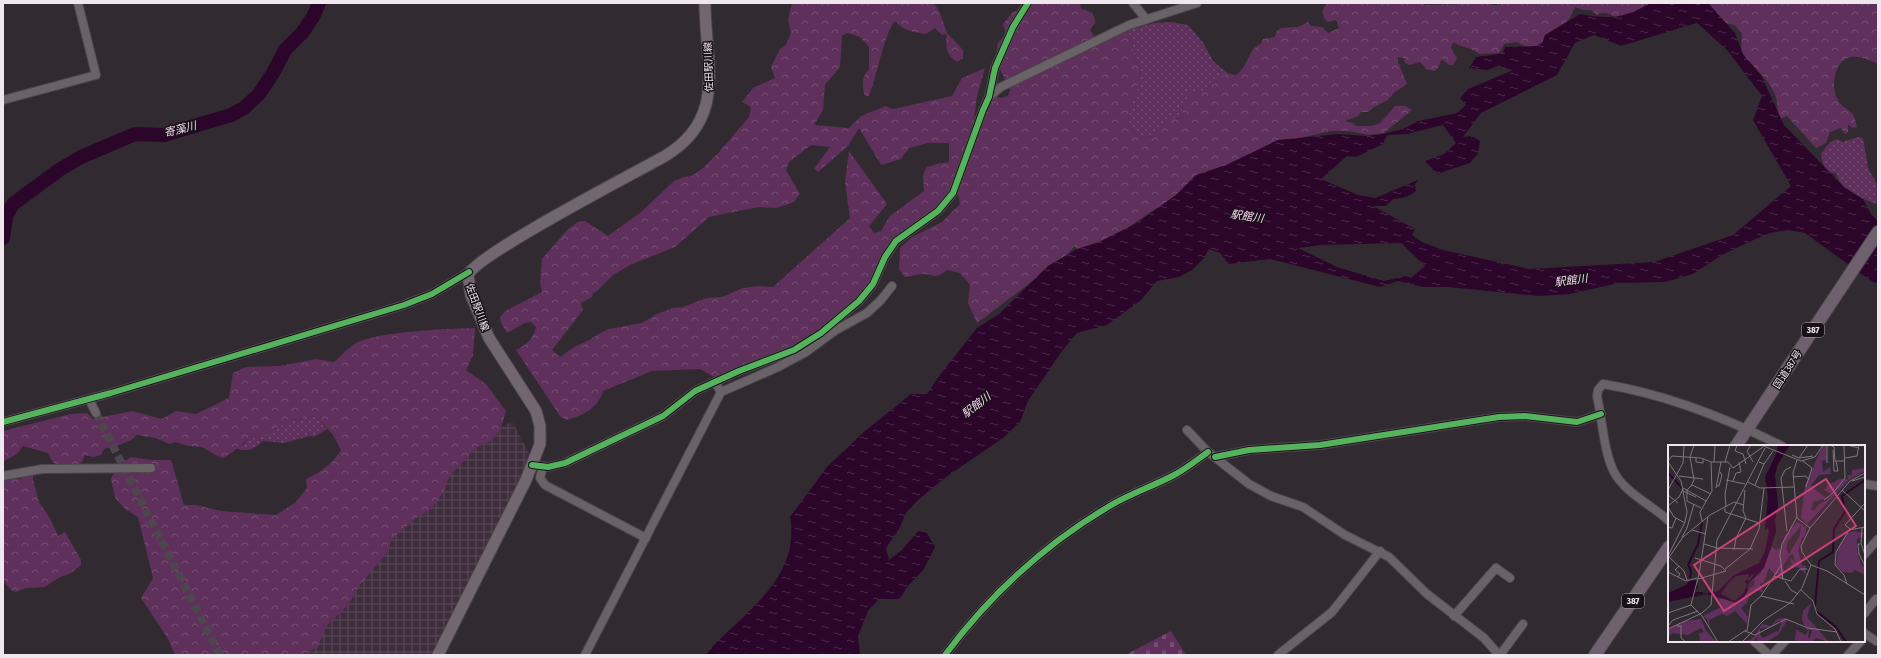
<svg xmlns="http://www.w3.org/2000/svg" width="1881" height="658" viewBox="0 0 1881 658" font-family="'Fira Sans Condensed','Noto Sans JP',sans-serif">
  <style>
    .industrial { fill: url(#industrial-grid) }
    .grass { fill: url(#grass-dots) }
    .forest { fill: url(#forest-crowns); fill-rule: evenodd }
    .cemetery { fill: url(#cemetery-stones) }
    .water { fill: url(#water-ripples); fill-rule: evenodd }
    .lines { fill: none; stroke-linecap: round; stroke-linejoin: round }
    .river { stroke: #2b062a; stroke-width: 14 }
    .minor-tunnel { stroke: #4e464d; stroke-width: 8; stroke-dasharray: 8 4; stroke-linecap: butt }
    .minor-casing { stroke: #4d454c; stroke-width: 10 }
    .major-casing { stroke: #4d454c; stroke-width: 13 }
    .highway-casing { stroke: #4d454c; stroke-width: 14 }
    .minor { stroke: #696368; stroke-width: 8 }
    .major { stroke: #726671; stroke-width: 11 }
    .highway { stroke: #6e606c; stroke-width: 12 }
    .cycleway-casing { stroke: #181218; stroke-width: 8 }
    .cycleway { stroke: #56b35d; stroke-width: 6 }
    .labels { text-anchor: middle; stroke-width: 3; stroke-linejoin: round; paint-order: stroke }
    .shield { fill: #181218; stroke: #aea6ae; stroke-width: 1 }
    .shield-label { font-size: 9px; font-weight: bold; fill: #efe6ee }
    .street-label { font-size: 10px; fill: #efe6ee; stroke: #181218 }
    .water-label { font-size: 11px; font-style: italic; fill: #f6d3f2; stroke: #181218 }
    .inset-river { fill: none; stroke: #2b062a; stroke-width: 2 }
    .inset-road { fill: none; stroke: #7e757d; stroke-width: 1 }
    .view { fill: #cb4178; fill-opacity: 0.15; stroke: #cb4178; stroke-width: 2 }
    .inset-edge { fill: none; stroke: #efe6ee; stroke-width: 2 }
  </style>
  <defs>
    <pattern id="industrial-grid" width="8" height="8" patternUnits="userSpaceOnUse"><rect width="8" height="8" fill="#3f2d3d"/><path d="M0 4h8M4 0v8" fill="none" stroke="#5b4b59"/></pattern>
    <pattern id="grass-dots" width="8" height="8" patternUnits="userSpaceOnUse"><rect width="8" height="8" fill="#5e305b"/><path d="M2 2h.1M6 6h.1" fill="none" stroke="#754e73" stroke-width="1.8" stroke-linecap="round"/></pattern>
    <pattern id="forest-crowns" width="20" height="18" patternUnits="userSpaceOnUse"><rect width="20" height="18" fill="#5e305b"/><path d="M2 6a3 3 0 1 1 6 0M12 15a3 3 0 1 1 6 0" fill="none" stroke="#754e73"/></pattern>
    <pattern id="cemetery-stones" width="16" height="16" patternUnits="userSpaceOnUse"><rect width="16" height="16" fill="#5e305b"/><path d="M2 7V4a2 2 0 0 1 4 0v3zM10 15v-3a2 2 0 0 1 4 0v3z" fill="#754e73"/></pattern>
    <pattern id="water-ripples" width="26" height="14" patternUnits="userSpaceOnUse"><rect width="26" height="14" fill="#2b062a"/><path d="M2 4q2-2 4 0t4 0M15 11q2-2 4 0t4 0" fill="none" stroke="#4a2a49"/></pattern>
  </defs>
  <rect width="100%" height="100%" fill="#322a31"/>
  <path class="industrial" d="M512,421L530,455L528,464L432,655H301L410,509L462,451Z"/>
  <g class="grass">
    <path d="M1171,22L1188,25L1204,44L1213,61L1227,73L1203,91L1190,94L1182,105L1183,117L1164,122C1163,132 1153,137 1143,138L1135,133L1128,125L1130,106L1138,96L1134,86L1141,71L1133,52L1132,41L1128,33L1121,32L1154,23Z"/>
    <path d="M1858,137L1863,138L1868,168L1878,186L1877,204C1862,199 1840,191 1836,173L1827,172L1823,164L1821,154C1826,147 1829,141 1837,139L1843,142Z"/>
    <path d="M316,416L327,429L314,437L310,436L284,443L263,441C254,450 247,452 235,448L244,444L249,437L259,438L291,420Z"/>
  </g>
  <g class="forest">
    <path d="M792,3H934L940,13L947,33L963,50V58L957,62C946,55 945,46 947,34L942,35L935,28L926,34C913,32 904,31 895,21C885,31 876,79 869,96H865C861,86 862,76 869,69V47L860,37L847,33L842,36L840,67L825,85L823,110L814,125L849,128L861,116L886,106L893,109L952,96L962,78L985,68L977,96L974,120L951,188L941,203L895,238L875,277L853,305L788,352L716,378L700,369L652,371L603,391C598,408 583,416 566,420L560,416L516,350C527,344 533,340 536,327L531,322L525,323L507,333L501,323L500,317L505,311L542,292L540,283L542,259L567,230L578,222L585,221L608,236L640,213L674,181L683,177L692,176L703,168L721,150L749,117L751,107L742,102L753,88L775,78L771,67L780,49L786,45L791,33L788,20ZM859,128L881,165L901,159L909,148L928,143H949V162L936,164L926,168L923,176L924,191L890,216L881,231L874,233L869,226L887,204L849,151L845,182L850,218L773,287L758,286L743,288L722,297L706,298L683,307L673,308L657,314L642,323L609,329L600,333L589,340L574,347L560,357L552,350L583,310L581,303L592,297L593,293L596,292L613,275L630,265L675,247L709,217L759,207L777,208L794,202L800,194L786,170L789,162L811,145L830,147L814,169L818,172L848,146Z"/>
    <path d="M1032,3H1080L1081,9C1089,10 1096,14 1095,23L1090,30L1097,42L1121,32L1128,33L1132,41L1133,52L1141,71L1139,74L1141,80L1140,84L1135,86L1138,90V96L1130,106L1128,125L1135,133L1143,138C1161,136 1159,128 1168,117L1178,119L1183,117L1182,105L1190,93L1203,91L1227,73L1236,75C1249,67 1247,49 1261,44L1263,39L1275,37L1276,32L1281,28L1298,27L1308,22L1311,26L1322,27L1328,33L1339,28L1336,20L1328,22C1321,17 1320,7 1329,3H1423L1424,5L1490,3L1493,5H1497V3H1659L1617,20C1611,14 1605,10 1597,15L1591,10H1584L1575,7L1570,18L1549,40L1530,49L1517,42L1504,44L1499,53L1479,54C1471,47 1462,48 1453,42L1451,48L1457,58L1453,65H1449L1442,59L1438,68L1434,71L1426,69L1420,62L1410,65L1405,63L1404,58L1398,57V62L1407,84L1394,93L1388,100L1374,107L1368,112H1361L1358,116L1345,121L1353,123L1356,126H1371L1380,123L1395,106H1405L1412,110L1384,133L1369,135L1349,131H1330L1292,140L1172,203L1155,209L1120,233L1084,254L1074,246L1063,261L1043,273L977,323L968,303L970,285L960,273L947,270C932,281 936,274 922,274C917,274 911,277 905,277L899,269L900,248L912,237L942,222L960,204L958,193L990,97L996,95L1000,98L1008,96L1010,90L1000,69L997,44L1006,34L1003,24L1012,13Z"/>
    <path d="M1708,3H1878V64C1866,59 1852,51 1841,63C1832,72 1831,96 1842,105C1845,109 1851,111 1853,115C1855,119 1856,123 1857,127L1853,128L1848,125V132L1845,134L1841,128L1830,132L1826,143L1816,148L1787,116L1779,119C1777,112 1778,101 1775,94C1768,78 1751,66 1741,52L1742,34L1735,25L1725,23Z"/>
    <path d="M475,328L473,355L466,370L486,384L506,411L500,431L491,441L477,447L450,475L443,493L431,509L416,518L391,540L389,550L360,585L348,605L325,628L318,647L301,655H175L168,639L141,598L153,578L138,517L125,509L115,498L111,479L117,466L131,457L153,460H171L184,505H196L221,511L276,515L296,502L307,488L306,479C320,473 333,463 341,450L333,435L316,416L291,420L259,438L249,437C243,445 232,453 223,458L217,456L202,447L188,446L175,442L170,444L155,438L137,435C129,444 115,445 104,449L101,455L93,457L85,455L82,462L77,466L66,464L56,465L52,461L48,453L23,446L17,454L4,461L3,463V431L71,414L87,413L93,419L132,411L162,419L176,411L196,414L229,398L233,373L246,367L280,366L316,359L334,362C340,357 346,350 353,345C373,331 448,329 475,328Z"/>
    <path d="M28,468L33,470V480L39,502L51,520L58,536L65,532L81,560V565L71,573L58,578L45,587L26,588L16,592L11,590L3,580V480L11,478L20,479Z"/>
  </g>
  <path class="cemetery" d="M1171,631L1186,655H1125Z"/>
  <path class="water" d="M1650,3H1708L1735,33L1743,54L1761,75L1784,125L1844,187L1863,199L1871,214L1878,221V285L1864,276L1805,233L1788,230L1770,233L1749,242L1722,255L1693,274L1665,282L1618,283L1570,294L1540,296L1448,287H1423L1398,281L1380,287L1270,259L1229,264L1220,253L1209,249L1204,258L1192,270L1179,277L1157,281L1141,300L1107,325L1077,333L1062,351L1028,401L1020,422L1003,438L946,477L918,500L906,513L899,529L886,548L889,560L902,550L918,531L927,533L935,547L924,569L907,587L900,599H879L868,611L858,636L860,655H706C715,643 725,634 736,624C768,594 798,564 790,517L827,467L865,431L911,394H927L939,376L977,328L999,314L1048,266L1077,249L1099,242L1135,224L1176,195L1196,175L1226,165L1278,140L1338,134L1366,136L1383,134L1403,129L1418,121L1457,113L1466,105L1460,98L1468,89L1513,70L1498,66L1487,70L1469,68L1476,57C1485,55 1493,56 1503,53L1505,47L1536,46L1542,43L1545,35L1580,14C1609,19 1624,19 1650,3ZM1697,23L1727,50L1762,96L1753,120L1791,186L1733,235L1654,262L1529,269L1443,250L1422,242L1412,235L1415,229L1373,206H1386L1393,199C1402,198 1408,198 1416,191L1415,184L1418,180L1375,198L1358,195L1321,179L1347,156L1356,157L1383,144L1387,135L1407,134L1443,125L1456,143L1444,154L1425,161L1437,174L1470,163L1478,154L1480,141L1472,136L1463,137L1481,113L1557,75L1575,43L1594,35L1621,46ZM1401,243L1425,266L1411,278L1406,276L1384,281L1337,267L1298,248L1321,245Z"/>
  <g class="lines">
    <path class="river" d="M3,238L6,216L13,204L59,170L81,157L135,134L164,135L231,115L244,108L259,94L273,73L285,50L302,33L313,17L319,3"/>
    <path class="minor-tunnel" d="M96,413L220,655"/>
    <g class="minor-casing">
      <g id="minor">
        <path d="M1133,3L1146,19"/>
        <path d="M989,97L1001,87L1129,25L1197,3"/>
        <path d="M3,100L96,75L78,3"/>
        <path d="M715,382L721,392L778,367L806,352L836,330L867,313L881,300L892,286"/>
        <path d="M89,399L96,413"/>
        <path d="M3,422L111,393L404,305L432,294L469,272"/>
        <path d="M1187,430L1208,452L1249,484L1271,496L1303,507L1345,535L1389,557L1427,594L1484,638L1499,655"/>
        <path d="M1215,457L1249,450L1320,445L1499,417L1525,416L1577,422L1601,414"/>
        <path d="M532,465L548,467L565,463L663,416L695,391L739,371L794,350L821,333L859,301L873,284L885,257L896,241L938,211L953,193L983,110L989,97L995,68L1013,27L1028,3"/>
        <path d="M543,467L540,478L545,485L646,538"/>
        <path d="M3,476L42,469L151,468"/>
        <path d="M1864,484L1878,486"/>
        <path d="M1669,521C1652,505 1625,493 1614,472C1604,453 1602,418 1597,396L1598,390L1603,384C1665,394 1726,418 1782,446"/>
        <path d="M1864,555L1878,539"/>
        <path d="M1864,614L1876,599"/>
        <path d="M1454,616L1496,568L1510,578"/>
        <path d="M1864,633L1876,641"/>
        <path d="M1754,641L1769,655"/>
        <path d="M585,655L721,392"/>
        <path d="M945,655C989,596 1044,545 1108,507C1129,494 1154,486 1176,474C1187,468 1198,459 1208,452"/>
        <path d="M1278,655L1332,612L1380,551"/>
        <path d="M1500,655L1523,624"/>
        <path d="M1772,655L1785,641"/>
        <path d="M1848,655L1861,641"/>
      </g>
    </g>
    <g class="major-casing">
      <path id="major" d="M438,655L526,480L540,444V426L536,411L489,338L471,295L468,275C477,254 635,173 665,156C728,118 705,63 705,3"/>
    </g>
    <g class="highway-casing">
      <g id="highway">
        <path d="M1736,446L1878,232"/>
        <path d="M1595,655L1669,547"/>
      </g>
    </g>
    <use href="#minor" class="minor"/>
    <use href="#major" class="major"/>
    <use href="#highway" class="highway"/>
    <g class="cycleway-casing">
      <g id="cycleway">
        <path d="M3,422L111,393L404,305L432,294L469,272"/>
        <path d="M1215,457L1249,450L1320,445L1499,417L1525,416L1577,422L1601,414"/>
        <path d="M532,465L548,467L565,463L663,416L695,391L739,371L794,350L821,333L859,301L873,284L885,257L896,241L938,211L953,193L983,110L989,97L995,68L1013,27L1028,3"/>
        <path d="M945,655C989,596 1044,545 1108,507C1129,494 1154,486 1176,474C1187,468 1198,459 1208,452"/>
      </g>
    </g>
    <use href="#cycleway" class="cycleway"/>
  </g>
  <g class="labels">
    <g class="shield">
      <rect x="1802" y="323" width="22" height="14" rx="3"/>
      <rect x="1622" y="594" width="22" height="14" rx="3"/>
    </g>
    <g class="shield-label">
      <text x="1813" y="333">387</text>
      <text x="1633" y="604">387</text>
    </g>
    <g class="street-label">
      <text transform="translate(708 67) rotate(-92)" y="4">佐田駅川線</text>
      <text transform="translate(478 307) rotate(70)" y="4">佐田駅川線</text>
      <text transform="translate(1787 369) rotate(-57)" y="4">国道387号</text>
    </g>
    <g class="water-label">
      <text transform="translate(180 129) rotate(-14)" y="4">寄藻川</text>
      <text transform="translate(1247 216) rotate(8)" y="4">駅館川</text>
      <text transform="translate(1571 280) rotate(-7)" y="4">駅館川</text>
      <text transform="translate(976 405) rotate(-38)" y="4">駅館川</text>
    </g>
  </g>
  <g transform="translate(1668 445)">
    <rect width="197" height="197" fill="#322a31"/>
    <path d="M155,0H158L159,15L154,16L155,27L162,22L163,29L151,30L143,41L158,53L145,57L143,65L146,66L151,59L158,56L169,45L164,49L156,45L160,40L172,34H180L179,30H184V25L196,23L197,19V26L181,35L139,79L133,73L137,40ZM129,77L135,80V82L138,81L137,91L134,92L130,106L134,120L138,121V124L135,123L138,126L137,130L135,126L132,125L133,123L118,121L124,120L122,113L127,117L125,109L122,110L115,121L113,116L116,125L115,133H111V129L107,130L101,123L96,137L92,139L95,147L87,145L82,148L79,158L73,163L80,172L79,179L67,166L59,171L54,169L41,175L42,185L39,174L35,171L55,161L51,156L53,153L68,158L77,152V147L86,140L87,134L83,137L84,134L92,129L104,102L108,105L112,103V112L116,92ZM133,81L132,90L121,109L118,104L120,96ZM187,86L196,88L193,97V92L189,94V106L193,119L197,122V130L187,125L184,128L175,127L168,120L170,103L179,88ZM143,158L139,172L161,197L148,193L144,197H128L127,194L129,181V185L137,190L141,185L140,192L142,193L144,185H139L134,175L135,166ZM33,174L39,187L49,197H29L32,196L31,188L36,187L33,183L20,190L5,188L0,191V184L17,176ZM109,174L117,173L119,176L110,190L98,197H88L90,191L85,197H75L84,194L83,191L85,193L94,179L103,181ZM110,176H114L110,188L109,186L95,193L92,190V184L103,182Z" fill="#5e305b" fill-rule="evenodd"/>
    <path d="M110,0H122L110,19L107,30L110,61L107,74L108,87L96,123L80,139L79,144H81L76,152L69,158L39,149L0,157V148L18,140L22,135L28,136L30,142L27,147L29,150L50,146L66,130L91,118L97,106L101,86L100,82L98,85L97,83L100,52L97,32L107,12ZM87,128L81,137L80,134L77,136L79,140L75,149L67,156L53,149L60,138L68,131L81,129L80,133Z" fill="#2b062a" fill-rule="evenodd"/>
    <path class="inset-river" d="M0,28L14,43M22,133L23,126L20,120L30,99L34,77M18,148H35M147,161L151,116L165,107L166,84L177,67L174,51L197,35M148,166L168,182L178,197"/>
    <path class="inset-road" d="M43,0L47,1L46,17M69,0L67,6L75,9L78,19M83,0L79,6L85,17M93,0L133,16L147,12L155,0M162,0L166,2L167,16H176M179,0L191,3M165,5L166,26H170L168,16M124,10L131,13L145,11M28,13V17L35,18V14M131,13L140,0M177,13L189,11L191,0M129,15L125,28L129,73L142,83L133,101L134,107L143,120L159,126L197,150M0,16L4,11L33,13L43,17H60L65,23L95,2M135,16L144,23L138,42M0,17L13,36L19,67L17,77L0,111M57,17L62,0M91,17L96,19L105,6M159,18V0M11,31L35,34M125,32L137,31L141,34M58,35L77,39M65,36L68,28L73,27L71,17M184,36L197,32M80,37L92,43L126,42M87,40L96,19M23,41L26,35L22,12L26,0M48,41H51L54,30L52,27M15,43L38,56M48,43L53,17M0,45L15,18L16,0M174,45L197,66M15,46L28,52M0,50L10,58M156,55L165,48L177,33L176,0M0,61L11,52L15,44M0,62L6,72L17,78M58,62L57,49L62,22M33,63L19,56V45L24,40L43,49M57,63V67L91,78M34,76L32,67L44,46L43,17M0,82L4,83L8,73M142,83L182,36L197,28M194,83L193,98L197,110M182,84L177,80L197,58M24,85L38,89M119,86L113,33L117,25L123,22M14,92L19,83L26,59M36,99L49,103L85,104M192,99H190L191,109L197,121M82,104L91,84L96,43M66,105L68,93L78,73L75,66L77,45M1,112L16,126L19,135M27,113L53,121L58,126L30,134M0,114L15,92L42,70L66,57L76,60M56,125L82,104M0,127L18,136L29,133M106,131L123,136L132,124H139M10,132L12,129L7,125L11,121M115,135L112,110L114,99L129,72M117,136L123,145L130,149M179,139L176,130L167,120L168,107L181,85L197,82M133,145L145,156L149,169L167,184L173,197M93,151L126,159M23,160L31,129L40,72M23,160L34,171L50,197M0,168L23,160M0,181L5,175L30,166M9,181H13V193L18,197M0,184L34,168L43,160L49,95L97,3M77,186L87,190L118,174L140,183L169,187M79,186L83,160L93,151L114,119M60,197L78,185M74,197L96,175L122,158L134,143L143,120"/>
    <path class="view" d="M158,34L188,81L56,166L26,120Z"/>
    <rect width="197" height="197" class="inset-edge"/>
  </g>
  <rect width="1881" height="658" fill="none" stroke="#efe6ee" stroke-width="8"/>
</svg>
